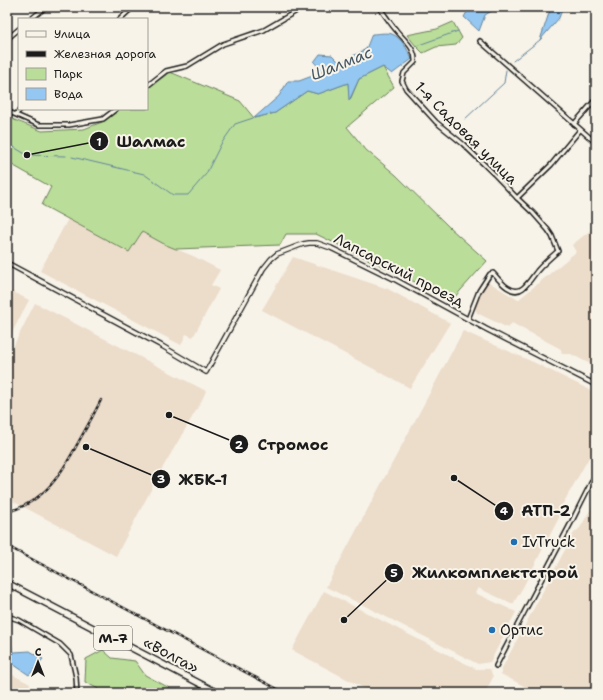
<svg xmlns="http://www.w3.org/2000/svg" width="603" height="700" viewBox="0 0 603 700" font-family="'Shantell Sans',sans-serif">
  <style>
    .built { fill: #ecdcca }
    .green { fill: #bade99; stroke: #6b7d5a }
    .water { fill: #94c7f1; stroke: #64839c }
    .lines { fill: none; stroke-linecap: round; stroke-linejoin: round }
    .stream { stroke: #64839c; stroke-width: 1 }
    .minor-casing { stroke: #1c1c1c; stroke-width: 6 }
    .tertiary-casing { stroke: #1c1c1c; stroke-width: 6 }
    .trunk-casing { stroke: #1c1c1c; stroke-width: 8 }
    .minor { stroke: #f7f3e8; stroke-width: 3 }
    .tertiary { stroke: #f7f3e8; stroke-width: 3.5 }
    .trunk { stroke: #f7f3e8; stroke-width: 5 }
    .rail-casing { stroke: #1c1c1c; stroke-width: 2.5 }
    .rail { stroke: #f7f3e8; stroke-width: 1; stroke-dasharray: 3; stroke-linecap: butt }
    .poi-dot { fill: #1f6fb2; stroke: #f7f3e8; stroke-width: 1.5 }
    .labels { text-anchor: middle; stroke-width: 4; stroke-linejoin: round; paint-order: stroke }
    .shield { fill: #f7f3e8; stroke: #5e5c59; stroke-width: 1 }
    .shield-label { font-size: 14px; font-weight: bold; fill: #1c1c1c }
    .street-label { font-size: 15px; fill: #1c1c1c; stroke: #f7f3e8 }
    .poi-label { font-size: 15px; fill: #1c1c1c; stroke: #f7f3e8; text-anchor: start }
    .water-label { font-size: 16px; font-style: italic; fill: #465867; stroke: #f7f3e8 }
    .leader { fill: none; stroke: #1c1c1c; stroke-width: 1.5 }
    .callout-dot { fill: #1c1c1c; stroke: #f7f3e8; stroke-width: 1.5 }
    .mark-label { font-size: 12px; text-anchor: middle; font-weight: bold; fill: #fff }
    .callout-label { font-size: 16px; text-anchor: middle; font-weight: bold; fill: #1c1c1c; stroke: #f7f3e8; stroke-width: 4; stroke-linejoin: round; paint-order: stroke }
  </style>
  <rect width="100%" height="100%" fill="#f7f3e8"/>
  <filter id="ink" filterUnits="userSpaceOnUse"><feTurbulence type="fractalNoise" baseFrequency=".025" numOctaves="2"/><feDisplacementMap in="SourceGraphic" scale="8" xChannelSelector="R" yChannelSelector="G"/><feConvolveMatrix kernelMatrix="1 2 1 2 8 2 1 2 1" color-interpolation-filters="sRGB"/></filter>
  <g filter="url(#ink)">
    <g class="built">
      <path d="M68,219L129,252L142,232L166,245L193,256L220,270L211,285L219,289L193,337L186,334L181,345L40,271Z"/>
      <path d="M596,226V367L571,354H562L561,349L512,323L508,328L477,313L475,308L476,304L475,303L487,281L518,300L576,252L572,245Z"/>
      <path d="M293,257L388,289L450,323L410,388L262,310Z"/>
      <path d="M7,289L29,300L7,342Z"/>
      <path d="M35,303L206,391L201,402L163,467L116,556L7,498V359Z"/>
      <path d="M463,331L533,362L596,393V445L561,507L564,508L523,587L513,604L478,588L475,593L516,612L490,662L478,664L367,607L326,587Z"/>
      <path d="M596,500V693H537L501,674V670L574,533L580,528Z"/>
      <path d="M324,591L476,669H490L493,677L485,693H373L292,650Z"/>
      <path d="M7,672L30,684L25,693H7Z"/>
    </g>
    <g class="green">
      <path d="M453,22L462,38L456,45L436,47L423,53L416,46L407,35L437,29Z"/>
      <path d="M383,67L394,87L347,127L366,150L396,175L449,227L487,261L452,300L316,234H286L280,245L176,249L166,245L142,232L129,252L42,205L51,187L7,162V117L42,131L84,129L102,122L120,109H147V89L170,72L240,101L254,118L275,113L307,91L318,94L348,83L350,100L359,79Z"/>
      <path d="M103,650L112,658L135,661L145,675L179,693H106L85,682L86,659Z"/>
    </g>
    <g class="water">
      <path d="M470,7H498L485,15L479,31L464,17Z"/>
      <path d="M551,7H563L559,18L540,40Z"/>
      <path d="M372,34C378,34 386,32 392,34C402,38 407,49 412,59L392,74L383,67L359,79L349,101L348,83L318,94L307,91L275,113L254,118L279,96L288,81H299L323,72L314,62L320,54L332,55L340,63L366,49Z"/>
      <path d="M7,642L12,646V651L14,652L30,651L43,659L29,675L7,660Z"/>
    </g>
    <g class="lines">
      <g class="stream">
        <path d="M416,46L458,31"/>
        <path d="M513,61L540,40"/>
        <path d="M465,119L504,83L506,70"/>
        <path d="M7,143L27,155L66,156"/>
        <path d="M72,157L144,174L173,195H188L206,174L221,144L235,124L253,118"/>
      </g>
      <g class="minor-casing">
        <g id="minor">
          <path d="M379,7C385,15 390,23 396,30C404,40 416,48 415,62L404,73L402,81L406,89L436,122L463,144L494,174L517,198L533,213L548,230L552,236L558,251C551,257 543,264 537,271C533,276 529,283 523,288C512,297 499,280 493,273L490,274L479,291L468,319"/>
          <path d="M31,19L46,7"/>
          <path d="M120,19L133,7"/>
          <path d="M7,39L19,29"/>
          <path d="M480,41L596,143"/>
          <path d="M147,86L166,71L187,66L223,44L264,30L295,12L300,7"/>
          <path d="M7,111L39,125H69L103,119L116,109"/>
          <path d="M16,114L21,109"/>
          <path d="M574,124L596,99"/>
          <path d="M517,198L551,165L580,130"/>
          <path d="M7,616L19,620L60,644L71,655L76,677L77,693"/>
          <path d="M496,666L572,521L596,473"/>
        </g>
      </g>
      <g class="tertiary-casing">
        <path id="tertiary" d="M7,263L162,346L206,372L263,269L271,259L277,254L303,244L309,243H317L331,248L396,280L486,329L596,385"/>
      </g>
      <g class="trunk-casing">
        <path id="trunk" d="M7,583L218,693"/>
      </g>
      <use href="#minor" class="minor"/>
      <use href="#tertiary" class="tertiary"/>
      <use href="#trunk" class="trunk"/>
      <g class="rail-casing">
        <g id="rail">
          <path d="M7,512C45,502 62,473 79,441C87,427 94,414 101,400"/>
          <path d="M7,546L285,693"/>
        </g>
      </g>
      <use href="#rail" class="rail"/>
    </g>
  </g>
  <g class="poi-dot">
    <circle cx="514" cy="542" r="4"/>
    <circle cx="492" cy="630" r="4"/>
  </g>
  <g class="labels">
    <rect class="shield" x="94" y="626" width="38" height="24" rx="3"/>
    <g class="shield-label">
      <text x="113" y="643">М-7</text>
    </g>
    <g class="street-label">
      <text transform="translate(466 133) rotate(45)" y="5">1-я Садовая улица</text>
      <text transform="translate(399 270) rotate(27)" y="5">Лапсарский проезд</text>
      <text transform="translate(171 655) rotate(28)" y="5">«Волга»</text>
    </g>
    <g class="poi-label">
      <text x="522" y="547">IvTruck</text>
      <text x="500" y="635">Ортис</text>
    </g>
    <g class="water-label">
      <text transform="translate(341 63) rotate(-22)" y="6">Шалмас</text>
    </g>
  </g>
  <path class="leader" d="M27 155L99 141M169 415L239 444M86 447L161 479M454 478L504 511M344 620L394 573"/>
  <g class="callout-dot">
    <circle cx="27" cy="155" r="4"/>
    <circle cx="169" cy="415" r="4"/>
    <circle cx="86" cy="447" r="4"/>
    <circle cx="454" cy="478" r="4"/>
    <circle cx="344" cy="620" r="4"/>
    <circle cx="99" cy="141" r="10"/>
    <circle cx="239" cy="444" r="10"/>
    <circle cx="161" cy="479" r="10"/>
    <circle cx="504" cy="511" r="10"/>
    <circle cx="394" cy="573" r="10"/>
  </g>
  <g class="mark-label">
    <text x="99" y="146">1</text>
    <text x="239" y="449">2</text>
    <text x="161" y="483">3</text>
    <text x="504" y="515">4</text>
    <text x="394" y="577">5</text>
  </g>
  <g class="callout-label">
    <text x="151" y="147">Шалмас</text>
    <text x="293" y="450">Стромос</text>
    <text x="203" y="485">ЖБК-1</text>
    <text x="546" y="516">АТП-2</text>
    <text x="495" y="578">Жилкомплектстрой</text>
  </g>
  <rect width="603" height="700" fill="none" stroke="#f7f3e8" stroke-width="24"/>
  <rect x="12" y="12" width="579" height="676" fill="none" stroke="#1c1c1c" stroke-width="1.5" filter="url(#ink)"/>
  <rect x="18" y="18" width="130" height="92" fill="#f7f3e8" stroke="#9f9d96"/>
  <rect x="26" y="31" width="20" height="6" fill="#f7f3e8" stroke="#9f9d96"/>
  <text x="54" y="38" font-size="12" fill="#1c1c1c">Улица</text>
  <rect x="26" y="51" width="20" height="6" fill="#1c1c1c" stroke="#9f9d96"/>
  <text x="54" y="58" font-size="12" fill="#1c1c1c">Железная дорога</text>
  <rect x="26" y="68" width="20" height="12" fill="#bade99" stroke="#9f9d96"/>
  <text x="54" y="78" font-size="12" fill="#1c1c1c">Парк</text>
  <rect x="26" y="88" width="20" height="12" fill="#94c7f1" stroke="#9f9d96"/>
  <text x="54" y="98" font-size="12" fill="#1c1c1c">Вода</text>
  <g transform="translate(38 662)" stroke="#f7f3e8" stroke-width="3" paint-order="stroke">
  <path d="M0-3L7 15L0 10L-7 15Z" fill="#1c1c1c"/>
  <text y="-6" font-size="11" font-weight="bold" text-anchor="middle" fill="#1c1c1c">С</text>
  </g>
</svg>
